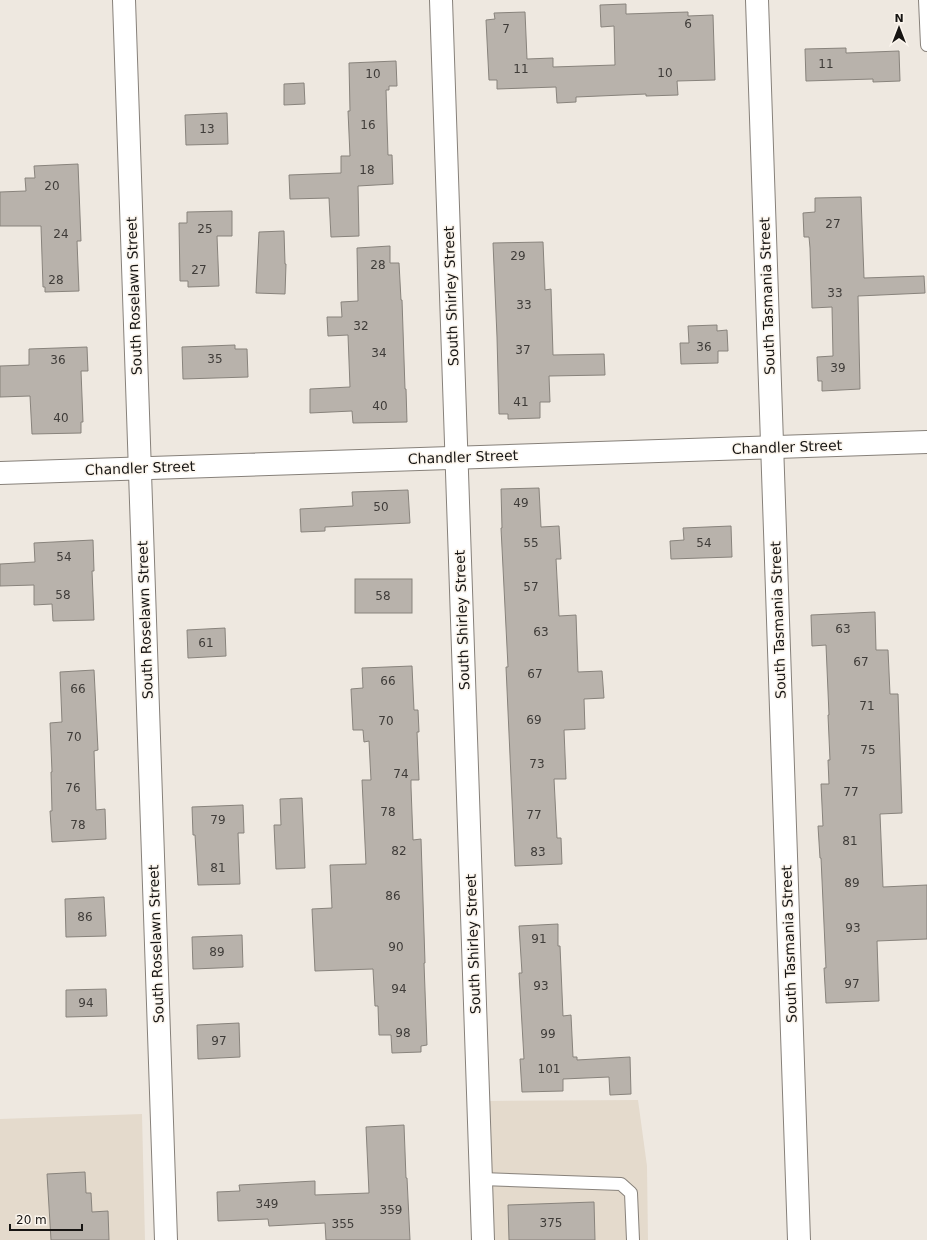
<svg xmlns="http://www.w3.org/2000/svg" width="927" height="1240" viewBox="0 0 927 1240" font-family="'DejaVu Sans',sans-serif">
  <style>
    .built { fill: #e4dacc }
    .building { fill: #b8b2ab; stroke: #88837c }
    .lines { fill: none; stroke-linecap: round; stroke-linejoin: round }
    .service-casing { stroke: #87817a; stroke-width: 14 }
    .minor-casing { stroke: #87817a; stroke-width: 24 }
    .service { stroke: #fff; stroke-width: 12 }
    .minor { stroke: #fff; stroke-width: 22 }
    .labels { text-anchor: middle; stroke-width: 3; stroke-linejoin: round; paint-order: stroke }
    .number-label { font-size: 12px; fill: #3f3c39 }
    .street-label { font-size: 14px; fill: #171513; stroke: #fbf5ed }
  </style>
  <rect width="100%" height="100%" fill="#eee8e0"/>
  <g class="built">
    <path d="M638,1100L647,1166L648,1240H494L488,1101Z"/>
    <path d="M142,1114L145,1240H0V1119Z"/>
  </g>
  <g class="building">
    <path d="M626,4V14L688,12V16L713,15L715,80L677,81L678,95L646,96V94L576,97V102L557,103L556,87L497,89V80H489L486,20L495,19L494,13L525,12L527,59L553,58V67L615,65L614,26L601,27L600,5Z"/>
    <path d="M846,48V53L899,51L900,81L873,82V79L806,81L805,49Z"/>
    <path d="M396,61L397,86H389V90H386L388,155H392L393,184L358,186L359,236L331,237L329,198L290,199L289,175L341,173V156H350L348,111H350L349,63Z"/>
    <path d="M304,83L305,104L284,105V84Z"/>
    <path d="M227,113L228,144L186,145L185,115Z"/>
    <path d="M78,164L81,241H77L79,291L45,292V287H43L41,226H0V192L26,191L25,178H35L34,166Z"/>
    <path d="M861,197L864,278L924,276L925,293L858,296L860,389L822,391V381H818L817,357L833,356L832,307L812,308L810,248L809,237H804L803,213L815,212V198Z"/>
    <path d="M232,211V236H217L219,286L188,287V281H180L179,223H187V212Z"/>
    <path d="M284,231L285,264H286L285,294L256,293L259,232Z"/>
    <path d="M543,242L545,290L551,289L553,355L604,354L605,375L549,376L550,402H540V418L508,419V414H499L497,337L493,243Z"/>
    <path d="M390,246V263H399L401,300H402L405,389H406L407,422L353,423L352,411L310,413V389L350,387L348,335L328,336L327,317H342L341,302L358,301L357,248Z"/>
    <path d="M717,325V331L727,330L728,351H718V363L681,364L680,343H689L688,326Z"/>
    <path d="M235,345V349H247L248,377L183,379L182,347Z"/>
    <path d="M87,347L88,371H81L83,422H81V433L32,434L30,396L0,397V366L29,365V349Z"/>
    <path d="M539,488L541,527L559,526L561,559H556L559,616L576,615L578,672L602,671L604,698L584,699L585,729L564,730L566,779H554L557,838H561L562,864L515,866L506,667H508L501,528H502L501,489Z"/>
    <path d="M408,490L410,523L325,527V531L301,532L300,509L353,506L352,492Z"/>
    <path d="M731,526L732,557L671,559L670,541L684,540L683,528Z"/>
    <path d="M93,540L94,571H92L94,620L53,621L52,604L34,605V585L0,586V564L35,562L34,543Z"/>
    <rect x="355" y="579" width="57" height="34"/>
    <path d="M875,612L876,650H888L890,694H898L902,813L880,814L883,887L927,885V939L877,941L879,1001L826,1003L824,968H826L821,858H820L818,826H823L821,784H829L828,760H830L828,715H829L826,645L812,646L811,615Z"/>
    <path d="M225,628L226,656L188,658L187,630Z"/>
    <path d="M412,666L414,710H418L419,732H417L419,780H411V787L413,840L421,839L425,963H424L427,1045L421,1046V1052L392,1053L391,1035H379L378,1006H375L373,969L315,971L312,909L332,908L330,865L366,864L362,780H371L369,741L364,742L363,730H353L351,689L363,688L362,668Z"/>
    <path d="M94,670L98,750L94,751L96,810L105,809L106,839L52,842L50,811H52L51,772H52L50,723L62,722L60,672Z"/>
    <path d="M302,798L305,868L276,869L274,825H281L280,799Z"/>
    <path d="M243,805L244,833H238L240,884L198,885L195,835H193L192,807Z"/>
    <path d="M104,897L106,936L66,937L65,899Z"/>
    <path d="M558,924V946H560L563,1016L571,1015L573,1057H577V1060L630,1057L631,1094L610,1095L609,1077L563,1079V1091L522,1092L520,1059H524L519,973H522L519,926Z"/>
    <path d="M242,935L243,967L193,969L192,937Z"/>
    <path d="M106,989L107,1016L66,1017V990Z"/>
    <path d="M239,1023L240,1057L198,1059L197,1025Z"/>
    <path d="M404,1125L406,1178H407L410,1240H326L325,1223L269,1226L268,1219L218,1221L217,1192L240,1191L239,1185L315,1181V1195L369,1193L366,1127Z"/>
    <path d="M85,1172L86,1193H91L92,1212L108,1211L109,1240H51L47,1174Z"/>
    <path d="M594,1202L595,1240H509L508,1205Z"/>
  </g>
  <g class="lines">
    <g class="service-casing">
      <g id="service">
        <path d="M925,0L927,45"/>
        <path d="M481,1179L621,1184L631,1193L633,1240"/>
      </g>
    </g>
    <g class="minor-casing">
      <g id="minor">
        <path d="M124,0L166,1240"/>
        <path d="M441,0L483,1240"/>
        <path d="M757,0L799,1240"/>
        <path d="M0,473L927,442"/>
      </g>
    </g>
    <use href="#service" class="service"/>
    <use href="#minor" class="minor"/>
  </g>
  <g class="labels">
    <g class="number-label">
      <text x="688" y="28">6</text>
      <text x="506" y="33">7</text>
      <text x="826" y="68">11</text>
      <text x="521" y="73">11</text>
      <text x="665" y="77">10</text>
      <text x="373" y="78">10</text>
      <text x="368" y="129">16</text>
      <text x="207" y="133">13</text>
      <text x="367" y="174">18</text>
      <text x="52" y="190">20</text>
      <text x="833" y="228">27</text>
      <text x="205" y="233">25</text>
      <text x="61" y="238">24</text>
      <text x="518" y="260">29</text>
      <text x="378" y="269">28</text>
      <text x="199" y="274">27</text>
      <text x="56" y="284">28</text>
      <text x="835" y="297">33</text>
      <text x="524" y="309">33</text>
      <text x="361" y="330">32</text>
      <text x="704" y="351">36</text>
      <text x="523" y="354">37</text>
      <text x="379" y="357">34</text>
      <text x="215" y="363">35</text>
      <text x="58" y="364">36</text>
      <text x="838" y="372">39</text>
      <text x="521" y="406">41</text>
      <text x="380" y="410">40</text>
      <text x="61" y="422">40</text>
      <text x="521" y="507">49</text>
      <text x="381" y="511">50</text>
      <text x="531" y="547">55</text>
      <text x="704" y="547">54</text>
      <text x="64" y="561">54</text>
      <text x="531" y="591">57</text>
      <text x="63" y="599">58</text>
      <text x="383" y="600">58</text>
      <text x="843" y="633">63</text>
      <text x="541" y="636">63</text>
      <text x="206" y="647">61</text>
      <text x="861" y="666">67</text>
      <text x="535" y="678">67</text>
      <text x="388" y="685">66</text>
      <text x="78" y="693">66</text>
      <text x="867" y="710">71</text>
      <text x="534" y="724">69</text>
      <text x="386" y="725">70</text>
      <text x="74" y="741">70</text>
      <text x="868" y="754">75</text>
      <text x="537" y="768">73</text>
      <text x="401" y="778">74</text>
      <text x="73" y="792">76</text>
      <text x="851" y="796">77</text>
      <text x="388" y="816">78</text>
      <text x="534" y="819">77</text>
      <text x="218" y="824">79</text>
      <text x="78" y="829">78</text>
      <text x="850" y="845">81</text>
      <text x="399" y="855">82</text>
      <text x="538" y="856">83</text>
      <text x="218" y="872">81</text>
      <text x="852" y="887">89</text>
      <text x="393" y="900">86</text>
      <text x="85" y="921">86</text>
      <text x="853" y="932">93</text>
      <text x="539" y="943">91</text>
      <text x="396" y="951">90</text>
      <text x="217" y="956">89</text>
      <text x="852" y="988">97</text>
      <text x="541" y="990">93</text>
      <text x="399" y="993">94</text>
      <text x="86" y="1007">94</text>
      <text x="403" y="1037">98</text>
      <text x="548" y="1038">99</text>
      <text x="219" y="1045">97</text>
      <text x="549" y="1073">101</text>
      <text x="267" y="1208">349</text>
      <text x="391" y="1214">359</text>
      <text x="551" y="1227">375</text>
      <text x="343" y="1228">355</text>
    </g>
    <g class="street-label">
      <text transform="translate(134 296) rotate(-92)" y="5">South Roselawn Street</text>
      <text transform="translate(451 296) rotate(-92)" y="5">South Shirley Street</text>
      <text transform="translate(767 296) rotate(-92)" y="5">South Tasmania Street</text>
      <text transform="translate(787 447) rotate(-2)" y="5">Chandler Street</text>
      <text transform="translate(463 457) rotate(-2)" y="5">Chandler Street</text>
      <text transform="translate(140 468) rotate(-2)" y="5">Chandler Street</text>
      <text transform="translate(145 620) rotate(-92)" y="5">South Roselawn Street</text>
      <text transform="translate(462 620) rotate(-92)" y="5">South Shirley Street</text>
      <text transform="translate(778 620) rotate(-92)" y="5">South Tasmania Street</text>
      <text transform="translate(156 944) rotate(-92)" y="5">South Roselawn Street</text>
      <text transform="translate(473 944) rotate(-92)" y="5">South Shirley Street</text>
      <text transform="translate(789 944) rotate(-92)" y="5">South Tasmania Street</text>
    </g>
  </g>
  <g transform="translate(899 28)" stroke="#fbf5ed" stroke-width="3" paint-order="stroke">
  <path d="M0-3L7 15L0 10L-7 15Z" fill="#171513"/>
  <text y="-6" font-size="11" font-weight="bold" text-anchor="middle" fill="#171513">N</text>
  </g>
  <path d="M10 1224v6h72v-6" fill="none" stroke="#171513" stroke-width="2"/>
  <text x="16" y="1224" font-size="12" fill="#171513" stroke="#fbf5ed" stroke-width="3" paint-order="stroke">20 m</text>
</svg>
